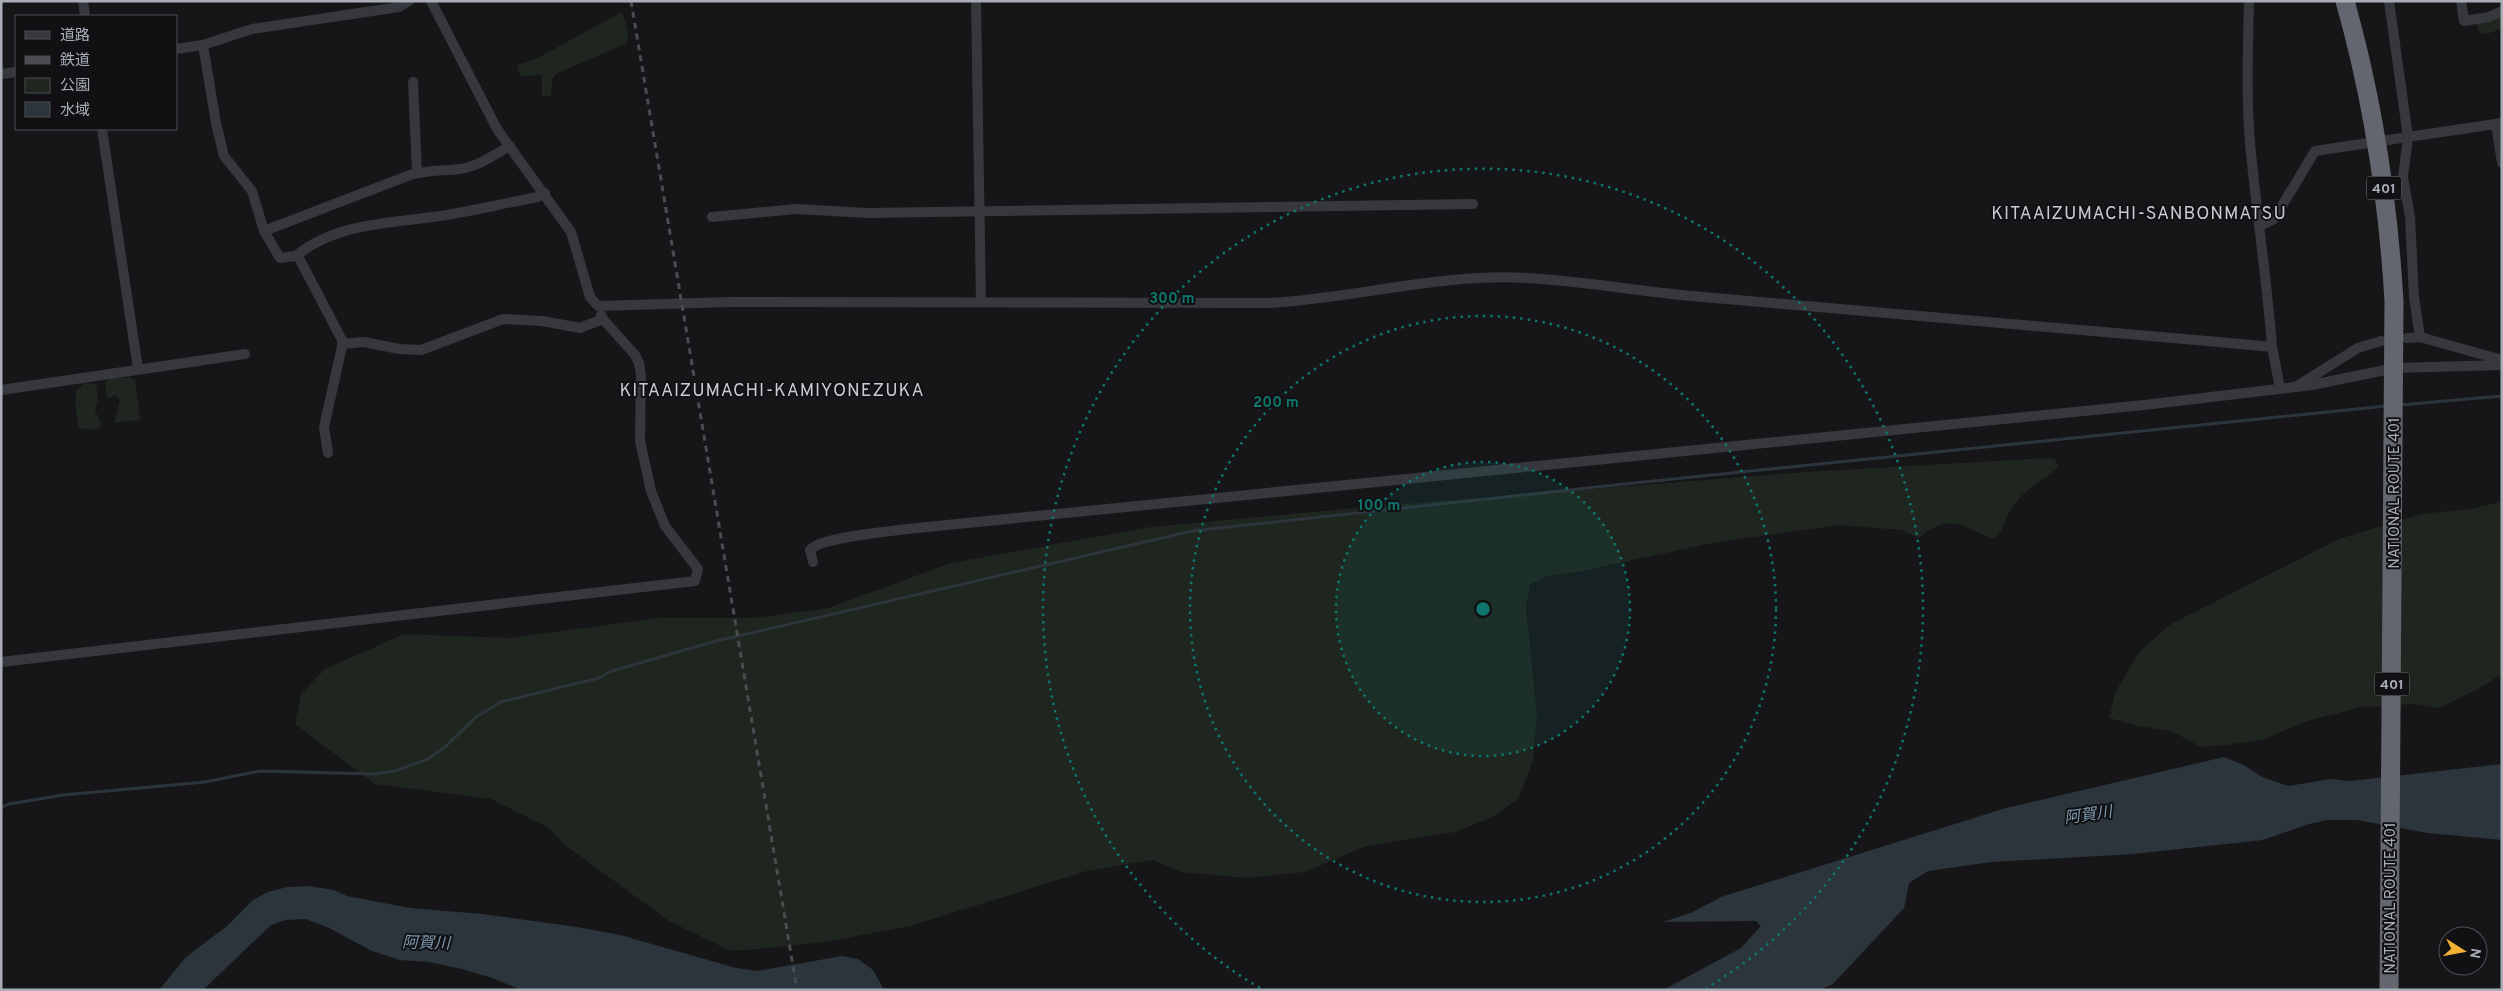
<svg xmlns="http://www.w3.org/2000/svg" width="2503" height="991" viewBox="0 0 2503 991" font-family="Overpass,'Noto Sans JP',sans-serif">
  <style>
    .green { fill: #1e261f }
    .water { fill: #2c353c }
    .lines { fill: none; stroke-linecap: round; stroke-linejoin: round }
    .stream { stroke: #2c353c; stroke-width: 3 }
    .street { stroke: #37383d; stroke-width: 10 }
    .highway { stroke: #63666e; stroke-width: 19 }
    .rail { stroke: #4a4c52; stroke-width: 3; stroke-dasharray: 6 5; stroke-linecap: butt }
    .ring { fill: none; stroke: #0f766e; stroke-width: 2.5; stroke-dasharray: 2.5 5 }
    .labels { text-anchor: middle; stroke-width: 4; stroke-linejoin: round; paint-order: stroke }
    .shield { fill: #111113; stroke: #7b7e86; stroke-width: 1 }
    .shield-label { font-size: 14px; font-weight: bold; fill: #a8adb8 }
    .street-label { font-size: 15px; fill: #a8adb8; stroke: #111113 }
    .water-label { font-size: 16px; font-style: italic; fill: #7f9bb3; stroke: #111113 }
    .quarter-label { font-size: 18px; letter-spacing: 1px; fill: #c9ccd4; stroke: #111113 }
    .centre { fill: #0f766e; stroke: #111113; stroke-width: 2.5 }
    .ring-label { font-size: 15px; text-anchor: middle; font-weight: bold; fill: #0f766e; stroke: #111113; stroke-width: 4; stroke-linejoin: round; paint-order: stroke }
  </style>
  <rect width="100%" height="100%" fill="#161618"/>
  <g class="green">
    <path d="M622,12L628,30L627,43L556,74L552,80L551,96L542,97V75L520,76L517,65L536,59Z"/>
    <path d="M2502,14V28L2490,33L2480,34L2476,22Z"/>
    <path d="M129,377L135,380L140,418L139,420L114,423L120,400L114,395L109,399L107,397L105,382L110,379Z"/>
    <path d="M84,383L96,384L98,399L95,410L102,426C95,430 87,430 79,428L75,404L76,391Z"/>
    <path d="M2047,458L2056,460L2058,467C2044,482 2025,488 2013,506C2005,518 2005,530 1993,539C1961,526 1950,512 1919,538L1902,530L1839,525L1712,543L1578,572L1546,576L1530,585L1526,607L1537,715L1533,760L1519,798L1491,818L1455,832L1366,846L1305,872L1247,878L1181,872L1153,860L1087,871L910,926L826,942L747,950H729L669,921L565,845L549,828L491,799L375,784L295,724L301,694L325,669L404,634L510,638L658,618H755L828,608L951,563L1151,527L1366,507L1806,472Z"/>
    <path d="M2502,502V674L2478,689L2439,708L2414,704L2362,707L2307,721L2262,740L2225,745L2201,747L2171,731L2138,726L2109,718L2115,693L2139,652L2171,624L2339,539L2421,514L2469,509Z"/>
  </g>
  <g class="water">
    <path d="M2224,757L2244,765L2262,777L2288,786L2331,779L2350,781L2502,764V840L2428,833L2357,820H2327L2309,824L2263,840L2133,854L1991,862L1928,871L1909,883L1904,908L1833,984L1820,990H1663L1741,948L1761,926L1756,921L1663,922L1693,912L1721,897L2006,808Z"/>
    <path d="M308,886L334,890L347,896L410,908L482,914L577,927L620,935L736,968L758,971L842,956L858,959L873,970L884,990H522L492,978L462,969L429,962L400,960L372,951L329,928L306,919L286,920L271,925L203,990H159L186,957L227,926L253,900L268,892L287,887Z"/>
  </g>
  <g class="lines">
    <g class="stream">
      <path d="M2400,405L2502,396"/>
      <path d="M1,808L9,804L63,795L205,782L260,771L373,774L395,771L428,759L446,746L476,717L501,702L599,678L609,672L712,642L1192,531L1615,485L2386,406"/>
    </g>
    <g class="street">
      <path d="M83,1L85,16"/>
      <path d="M431,1L497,129L571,232L590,297L598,306L731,302L1270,303C1356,298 1441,273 1527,278C1582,281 1637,291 1692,296C1886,312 2079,329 2272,347C2267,278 2256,211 2250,142C2246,96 2248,48 2249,1"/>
      <path d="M976,1L981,302"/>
      <path d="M2461,1L2464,21L2489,17L2502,11"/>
      <path d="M203,45L216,123L224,156L252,191L264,231L280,258L296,256L299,258L343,342L324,427L328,453"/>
      <path d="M176,49L203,45L252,29L399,7L409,1"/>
      <path d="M1,74L16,72"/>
      <path d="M413,82L417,173"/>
      <path d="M2496,124L2502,163"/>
      <path d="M102,129L138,369"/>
      <path d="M712,217L796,209L868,213L1473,204"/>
      <path d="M2260,226L2274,219L2315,151L2408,137L2389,1"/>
      <path d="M264,231L410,175C427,170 443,171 460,169C479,166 494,155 510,146"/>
      <path d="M296,256C335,223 392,223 440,216C473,211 505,203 538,197L545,193"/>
      <path d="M2420,337L2414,297L2410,217L2403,177L2408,137L2502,123"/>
      <path d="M2407,338L2420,337L2502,360"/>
      <path d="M342,344L364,342L399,349L421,350L503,319L542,321L580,328L603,319L601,315"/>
      <path d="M2272,347L2280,388"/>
      <path d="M2297,386L2358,348L2381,341"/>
      <path d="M1,390L245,354"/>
      <path d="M813,562L810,550C821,537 887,532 907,529L2144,405L2312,385L2395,368L2502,365"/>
      <path d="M1,662L695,581L698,569L665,526L651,491L640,441L641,375L639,363L635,355L603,319"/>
    </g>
    <path class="highway" d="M2345,1C2373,100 2388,199 2394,301L2389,990"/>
    <path class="rail" d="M631,1L797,990"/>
  </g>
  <circle cx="1483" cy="609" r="147" fill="#0f766e" fill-opacity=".12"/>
  <g class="ring">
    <circle cx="1483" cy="609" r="147"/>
    <circle cx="1483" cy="609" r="293"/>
    <path d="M1260 988A440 440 0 1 1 1706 988"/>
  </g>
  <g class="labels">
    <g class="shield">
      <rect x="2366.5" y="176.5" width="35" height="23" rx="4"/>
      <rect x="2374.5" y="672.5" width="35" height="23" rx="4"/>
    </g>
    <g class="shield-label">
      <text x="2384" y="193">401</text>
      <text x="2392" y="689">401</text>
    </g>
    <g class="street-label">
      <text transform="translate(2394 493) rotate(-90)" y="5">NATIONAL ROUTE 401</text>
      <text transform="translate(2390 898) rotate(-90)" y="5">NATIONAL ROUTE 401</text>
    </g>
    <g class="water-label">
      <text transform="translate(2088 814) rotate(-8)" y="6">阿賀川</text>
      <text transform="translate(426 942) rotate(1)" y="6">阿賀川</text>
    </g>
    <g class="quarter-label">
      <text x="2139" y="219">KITAAIZUMACHI-SANBONMATSU</text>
      <text x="772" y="396">KITAAIZUMACHI-KAMIYONEZUKA</text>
    </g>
  </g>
  <circle cx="1483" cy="609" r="8" class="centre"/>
  <g class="ring-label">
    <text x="1172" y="303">300 m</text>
    <text x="1276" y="407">200 m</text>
    <text x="1379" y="510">100 m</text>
  </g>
  <rect width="2503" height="991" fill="none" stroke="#a8adb8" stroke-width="5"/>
  <rect x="15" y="15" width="162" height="115" fill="#111113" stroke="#4d4f55"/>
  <rect x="25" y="31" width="25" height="8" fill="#37383d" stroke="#4d4f55"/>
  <text x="60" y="40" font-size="15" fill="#a8adb8">道路</text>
  <rect x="25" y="56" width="25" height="8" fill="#4a4c52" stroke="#4d4f55"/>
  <text x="60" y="65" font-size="15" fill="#a8adb8">鉄道</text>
  <rect x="25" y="78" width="25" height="15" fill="#1e261f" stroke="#4d4f55"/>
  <text x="60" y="90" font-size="15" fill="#a8adb8">公園</text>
  <rect x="25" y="102" width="25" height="15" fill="#2c353c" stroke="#4d4f55"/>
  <text x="60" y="115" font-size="15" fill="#a8adb8">水域</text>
  <g transform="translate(2463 951) rotate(101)"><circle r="24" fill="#111113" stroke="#4d4f55"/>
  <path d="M0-4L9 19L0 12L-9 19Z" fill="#f2b134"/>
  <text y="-8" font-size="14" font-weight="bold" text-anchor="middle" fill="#a8adb8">N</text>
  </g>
</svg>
